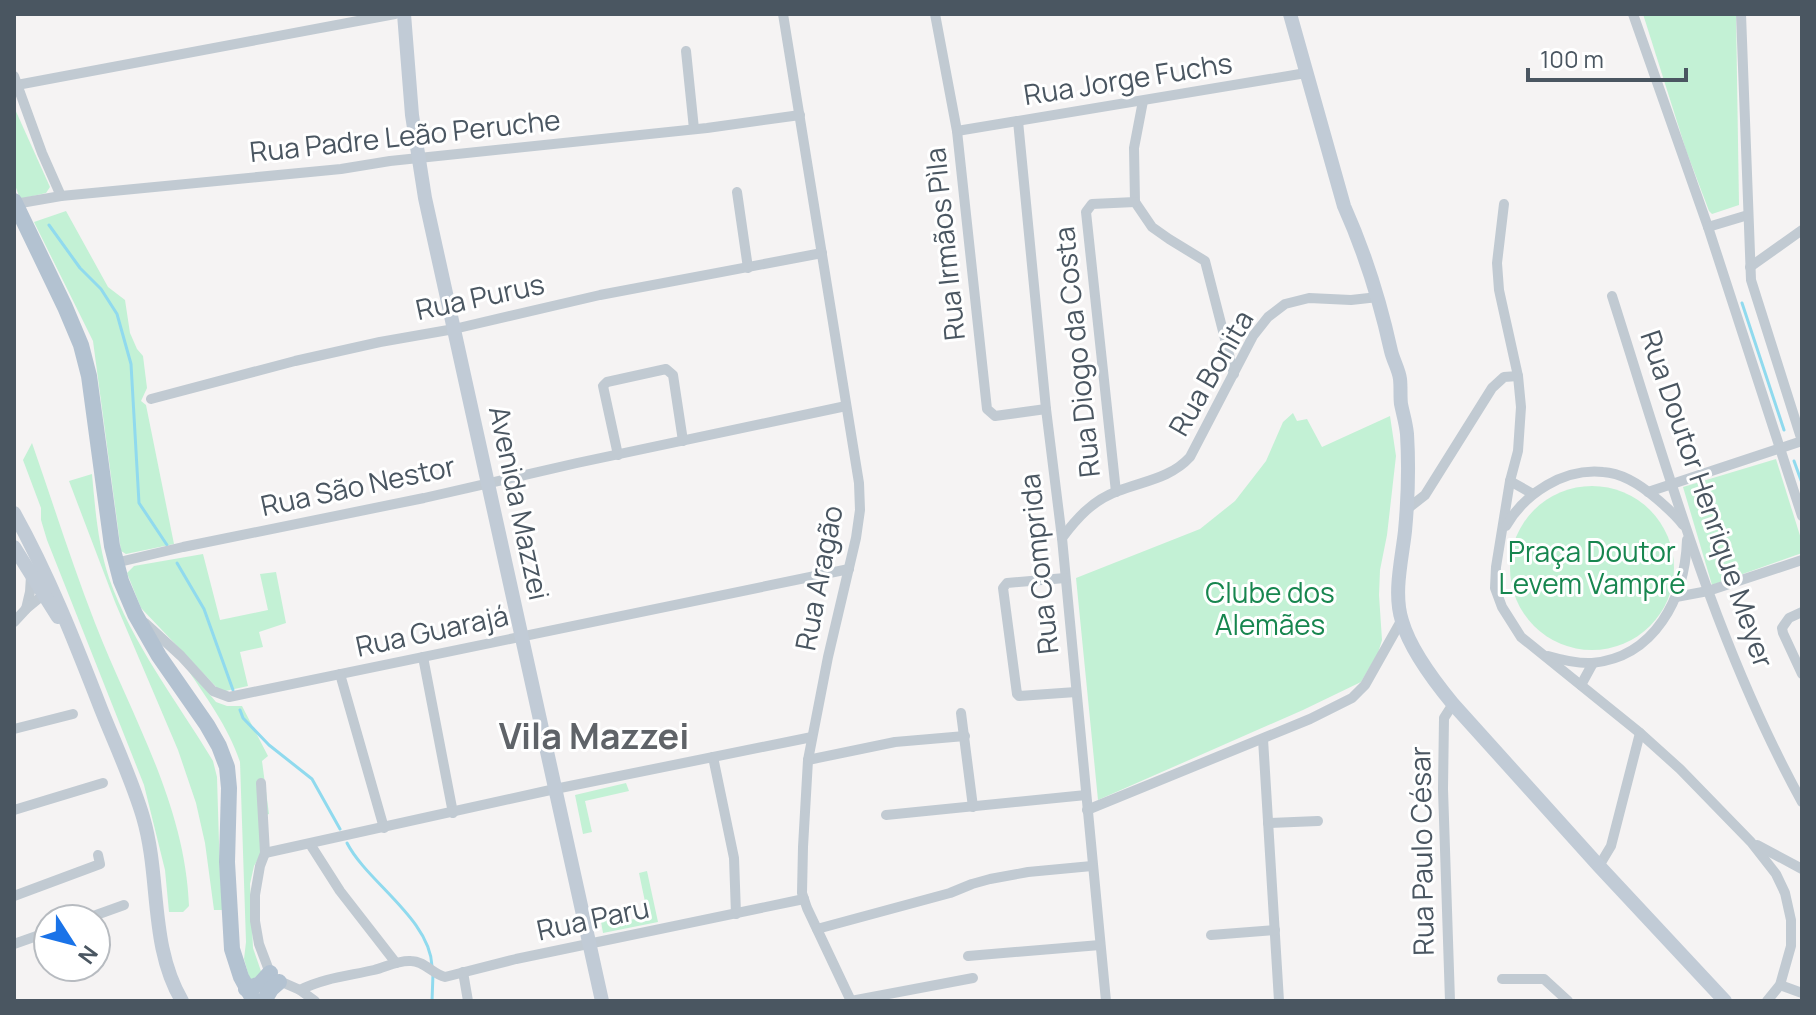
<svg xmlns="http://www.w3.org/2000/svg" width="1816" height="1015" viewBox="0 0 1816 1015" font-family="Manrope,sans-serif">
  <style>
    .green { fill: #c3f1d5 }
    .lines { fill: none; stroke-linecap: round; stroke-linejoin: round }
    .stream { stroke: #90daee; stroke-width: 3 }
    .street { stroke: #c1cad2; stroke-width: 10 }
    .secondary { stroke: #c1cbd6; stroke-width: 14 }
    .primary { stroke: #b3c2d1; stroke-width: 16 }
    .labels { text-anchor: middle; stroke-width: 6; stroke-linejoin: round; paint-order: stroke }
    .street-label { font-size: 28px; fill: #4a5661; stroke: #fff }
    .park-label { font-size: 28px; fill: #17864f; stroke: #fff }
    .district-label { font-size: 36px; font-weight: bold; fill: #5f6368; stroke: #fff }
  </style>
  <rect width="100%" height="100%" fill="#f5f3f3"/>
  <g class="green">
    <path d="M1643,14H1736L1739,205L1712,214L1709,211L1686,150Z"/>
    <path d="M14,107L50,187L46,193L20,199L14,182Z"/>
    <path d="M66,211L108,287L125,300L130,333L137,349L143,356L147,388L141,401L146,405L174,544L126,554L121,551L93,341L34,222Z"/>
    <path d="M1293,413L1297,421L1307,419L1322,447L1390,416L1396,456L1387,535L1380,570L1379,595L1382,640L1378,653L1361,682L1303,710L1098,800L1076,578L1200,529L1235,501L1266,461L1283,422Z"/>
    <path d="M32,443C53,503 72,564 95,623C131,716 185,803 189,906L183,912H169L165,870L144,785L47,540L41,520V508L23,460Z"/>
    <path d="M1776,459L1802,542V553L1712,585L1683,487Z"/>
    <path d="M92,474C95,508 98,545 109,578C132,644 177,701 213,761L217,777L220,876L224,910H214L205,843L196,803L178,750L115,602L69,481Z"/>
    <circle cx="1592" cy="568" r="82"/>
    <path d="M203,554L220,620L268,610L260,574L276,572L286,623L259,632L263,647L240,652L248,686L221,692L141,608L127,573L134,566Z"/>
    <path d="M184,664L216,702L227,706H242L268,756L262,761L269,814L266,815L261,854L254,866L250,884L253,948L262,974L250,980L244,959L246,942L240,762C228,726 205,696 184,664Z"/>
    <path d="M626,783L629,791L585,801L592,832L583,834L575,795Z"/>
    <path d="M647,871L658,922L603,933L600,916L613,913L616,923L648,916L639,873Z"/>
  </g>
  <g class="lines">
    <g class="stream">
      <path d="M49,225L80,268L101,289L117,314L131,364L139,503L167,545"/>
      <path d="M1742,303L1784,430"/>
      <path d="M1794,461L1802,483"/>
      <path d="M177,563L204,609L233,690"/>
      <path d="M240,710L243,718L269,745L312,779L340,829"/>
      <path d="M347,843C367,882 430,919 432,966"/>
      <path d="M432,1001L433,974"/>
    </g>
    <g class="street">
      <path d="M783,14L859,483L860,510L856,538L828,657L808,760L803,847L802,893L807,908L851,1001"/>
      <path d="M935,14L957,131L987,409L995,416L1046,409"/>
      <path d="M1633,14L1708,227L1802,516"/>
      <path d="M686,51L694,129"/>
      <path d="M14,76L42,153L61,196"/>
      <path d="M17,85L395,14"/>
      <path d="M1143,101L1134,148L1135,202L1152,227L1169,239L1205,261L1234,374"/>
      <path d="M1018,121L1046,409L1062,538L1106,1001"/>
      <path d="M957,131L1306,73"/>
      <path d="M737,192L748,268"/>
      <path d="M15,204L61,196L341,169L390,161L707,128L800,115"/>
      <path d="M1504,204L1497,263L1499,290L1518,376L1521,407L1518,451L1510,481L1496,567L1495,588L1502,607L1521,637L1640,733L1680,769L1751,842L1776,874L1785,893L1791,920V946L1780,985L1767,1001"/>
      <path d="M1708,227L1748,215"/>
      <path d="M1750,267L1802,230"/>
      <path d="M1612,296C1667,468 1715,644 1802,802"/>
      <path d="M151,399L295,361L380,342L454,329L600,295L822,253"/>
      <path d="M618,455L603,386L607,382L666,369L673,375L683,441"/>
      <path d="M1510,481L1533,494"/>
      <path d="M1116,492L1086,212L1092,204L1135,202"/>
      <path d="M1648,492L1802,441L1751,280L1741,14"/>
      <path d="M1406,510L1425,495L1492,388L1504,377L1518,376"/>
      <path d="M1506,526C1525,493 1564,468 1603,472C1623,473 1642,486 1657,499C1666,507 1676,515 1683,525"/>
      <path d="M1062,538C1077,518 1093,500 1118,491C1144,481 1171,478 1190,457L1253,336L1268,317L1285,304L1309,298L1351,300L1378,297"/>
      <path d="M115,563L183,547L424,498L577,463L846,406"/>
      <path d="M1065,578L1007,583L1003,588L1017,694L1019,696L1076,692"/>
      <path d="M1676,597L1708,591L1802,560"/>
      <path d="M26,609L30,592L31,576"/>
      <path d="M1802,612L1789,618L1782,628L1783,633L1802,674"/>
      <path d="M14,622L26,609L43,595"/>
      <path d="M145,623L181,656L213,691L229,697L849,569"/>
      <path d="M1548,656C1562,660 1577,664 1592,663C1655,657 1685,598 1687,540"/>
      <path d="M423,657L453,813"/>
      <path d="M340,674L384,828"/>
      <path d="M1581,685L1593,663"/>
      <path d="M961,713L973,807"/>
      <path d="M14,729L73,714"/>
      <path d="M1263,739L1279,1001"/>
      <path d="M713,757L734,858L736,914"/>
      <path d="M808,760L895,742L965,736"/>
      <path d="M261,783L265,853L260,866L255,895V921L259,944L270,973L275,979L300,990L315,1001"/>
      <path d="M14,810L103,783"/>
      <path d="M1087,810L1310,719L1352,698L1365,685L1401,621"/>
      <path d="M886,815L1086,795"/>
      <path d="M1268,823L1318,821"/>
      <path d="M310,844L340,891L396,963"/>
      <path d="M1757,845L1802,869"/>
      <path d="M265,853L555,789L812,737"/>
      <path d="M1599,866L1611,846L1640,733"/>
      <path d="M14,896L100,864L98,855"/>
      <path d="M85,919L124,905"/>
      <path d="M817,929L950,893L972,884L990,879L1028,872L1092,866"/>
      <path d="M1211,935L1275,930"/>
      <path d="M14,944L48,932"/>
      <path d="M968,956L1100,945"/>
      <path d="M463,972L468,1001"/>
      <path d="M1502,979H1544L1568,1001"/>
      <path d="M1780,985L1802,993"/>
      <path d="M300,990C324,978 348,976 374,970C386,967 398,960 411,961C424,961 433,974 445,977L516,959L804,899"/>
      <path d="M851,1001L973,978"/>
      <path d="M1450,1001L1443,789L1444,718L1453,704"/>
    </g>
    <g class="secondary">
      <path d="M404,14L412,115L425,198L602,1001"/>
      <path d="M1290,14L1344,206C1365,253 1380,301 1391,351C1393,360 1399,370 1400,379C1401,388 1400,396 1401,404C1403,414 1406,423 1407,434C1409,466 1408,499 1405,531C1402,559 1393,593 1402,621C1410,649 1434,681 1453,704L1599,866L1725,1001"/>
      <path d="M14,513C49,576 75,642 101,709C115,744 132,780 143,817C161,878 149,945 182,1001"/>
      <path d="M14,547L58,617"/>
    </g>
    <g class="primary">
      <path d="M14,201L65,307L81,345L89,376L112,546L121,581L135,614L159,656L207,725L219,746L227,767L229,788L227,862L232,949L241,977L254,1001"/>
      <path d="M246,989L260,984L270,973"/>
      <path d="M264,1001L271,989L279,982"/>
    </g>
  </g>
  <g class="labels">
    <g class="street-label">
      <text transform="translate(1128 79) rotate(-9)" y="10">Rua Jorge Fuchs</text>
      <text transform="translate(405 136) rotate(-6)" y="10">Rua Padre Leão Peruche</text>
      <text transform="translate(945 244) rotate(-96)" y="10">Rua Irmãos Pìla</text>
      <text transform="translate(480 297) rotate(-12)" y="10">Rua Purus</text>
      <text transform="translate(1077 352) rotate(-96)" y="10">Rua Diogo da Costa</text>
      <text transform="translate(1211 373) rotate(-60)" y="10">Rua Bonita</text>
      <text transform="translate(358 486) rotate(-12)" y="10">Rua São Nestor</text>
      <text transform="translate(1707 499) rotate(71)" y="10">Rua Doutor Henrique Meyer</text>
      <text transform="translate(519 503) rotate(78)" y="10">Avenida Mazzei</text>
      <text transform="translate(1039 564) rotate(-96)" y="10">Rua Comprida</text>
      <text transform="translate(819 578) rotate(-79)" y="10">Rua Aragão</text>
      <text transform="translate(432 631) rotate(-12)" y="10">Rua Guarajá</text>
      <text transform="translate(1422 851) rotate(-91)" y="10">Rua Paulo César</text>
      <text transform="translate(593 919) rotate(-12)" y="10">Rua Paru</text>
    </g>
    <g class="park-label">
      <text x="1592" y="562">Praça Doutor<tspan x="1592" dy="32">Levem Vampré</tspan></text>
      <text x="1270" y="603">Clube dos<tspan x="1270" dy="32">Alemães</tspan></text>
    </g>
    <g class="district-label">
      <text x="594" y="749">Vila Mazzei</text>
    </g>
  </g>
  <rect width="1816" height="1015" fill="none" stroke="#4a5661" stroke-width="32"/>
  <g transform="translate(72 943) rotate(126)"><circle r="38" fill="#ffffff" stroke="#b7bbc0" stroke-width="2"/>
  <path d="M0-6L14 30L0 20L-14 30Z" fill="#1a73e8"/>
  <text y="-12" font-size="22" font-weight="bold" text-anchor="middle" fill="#4a5661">N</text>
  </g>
  <path d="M1528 68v12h158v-12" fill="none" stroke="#4a5661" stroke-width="4"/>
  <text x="1540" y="68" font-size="24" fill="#4a5661" stroke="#ffffff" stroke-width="6" paint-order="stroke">100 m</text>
</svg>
